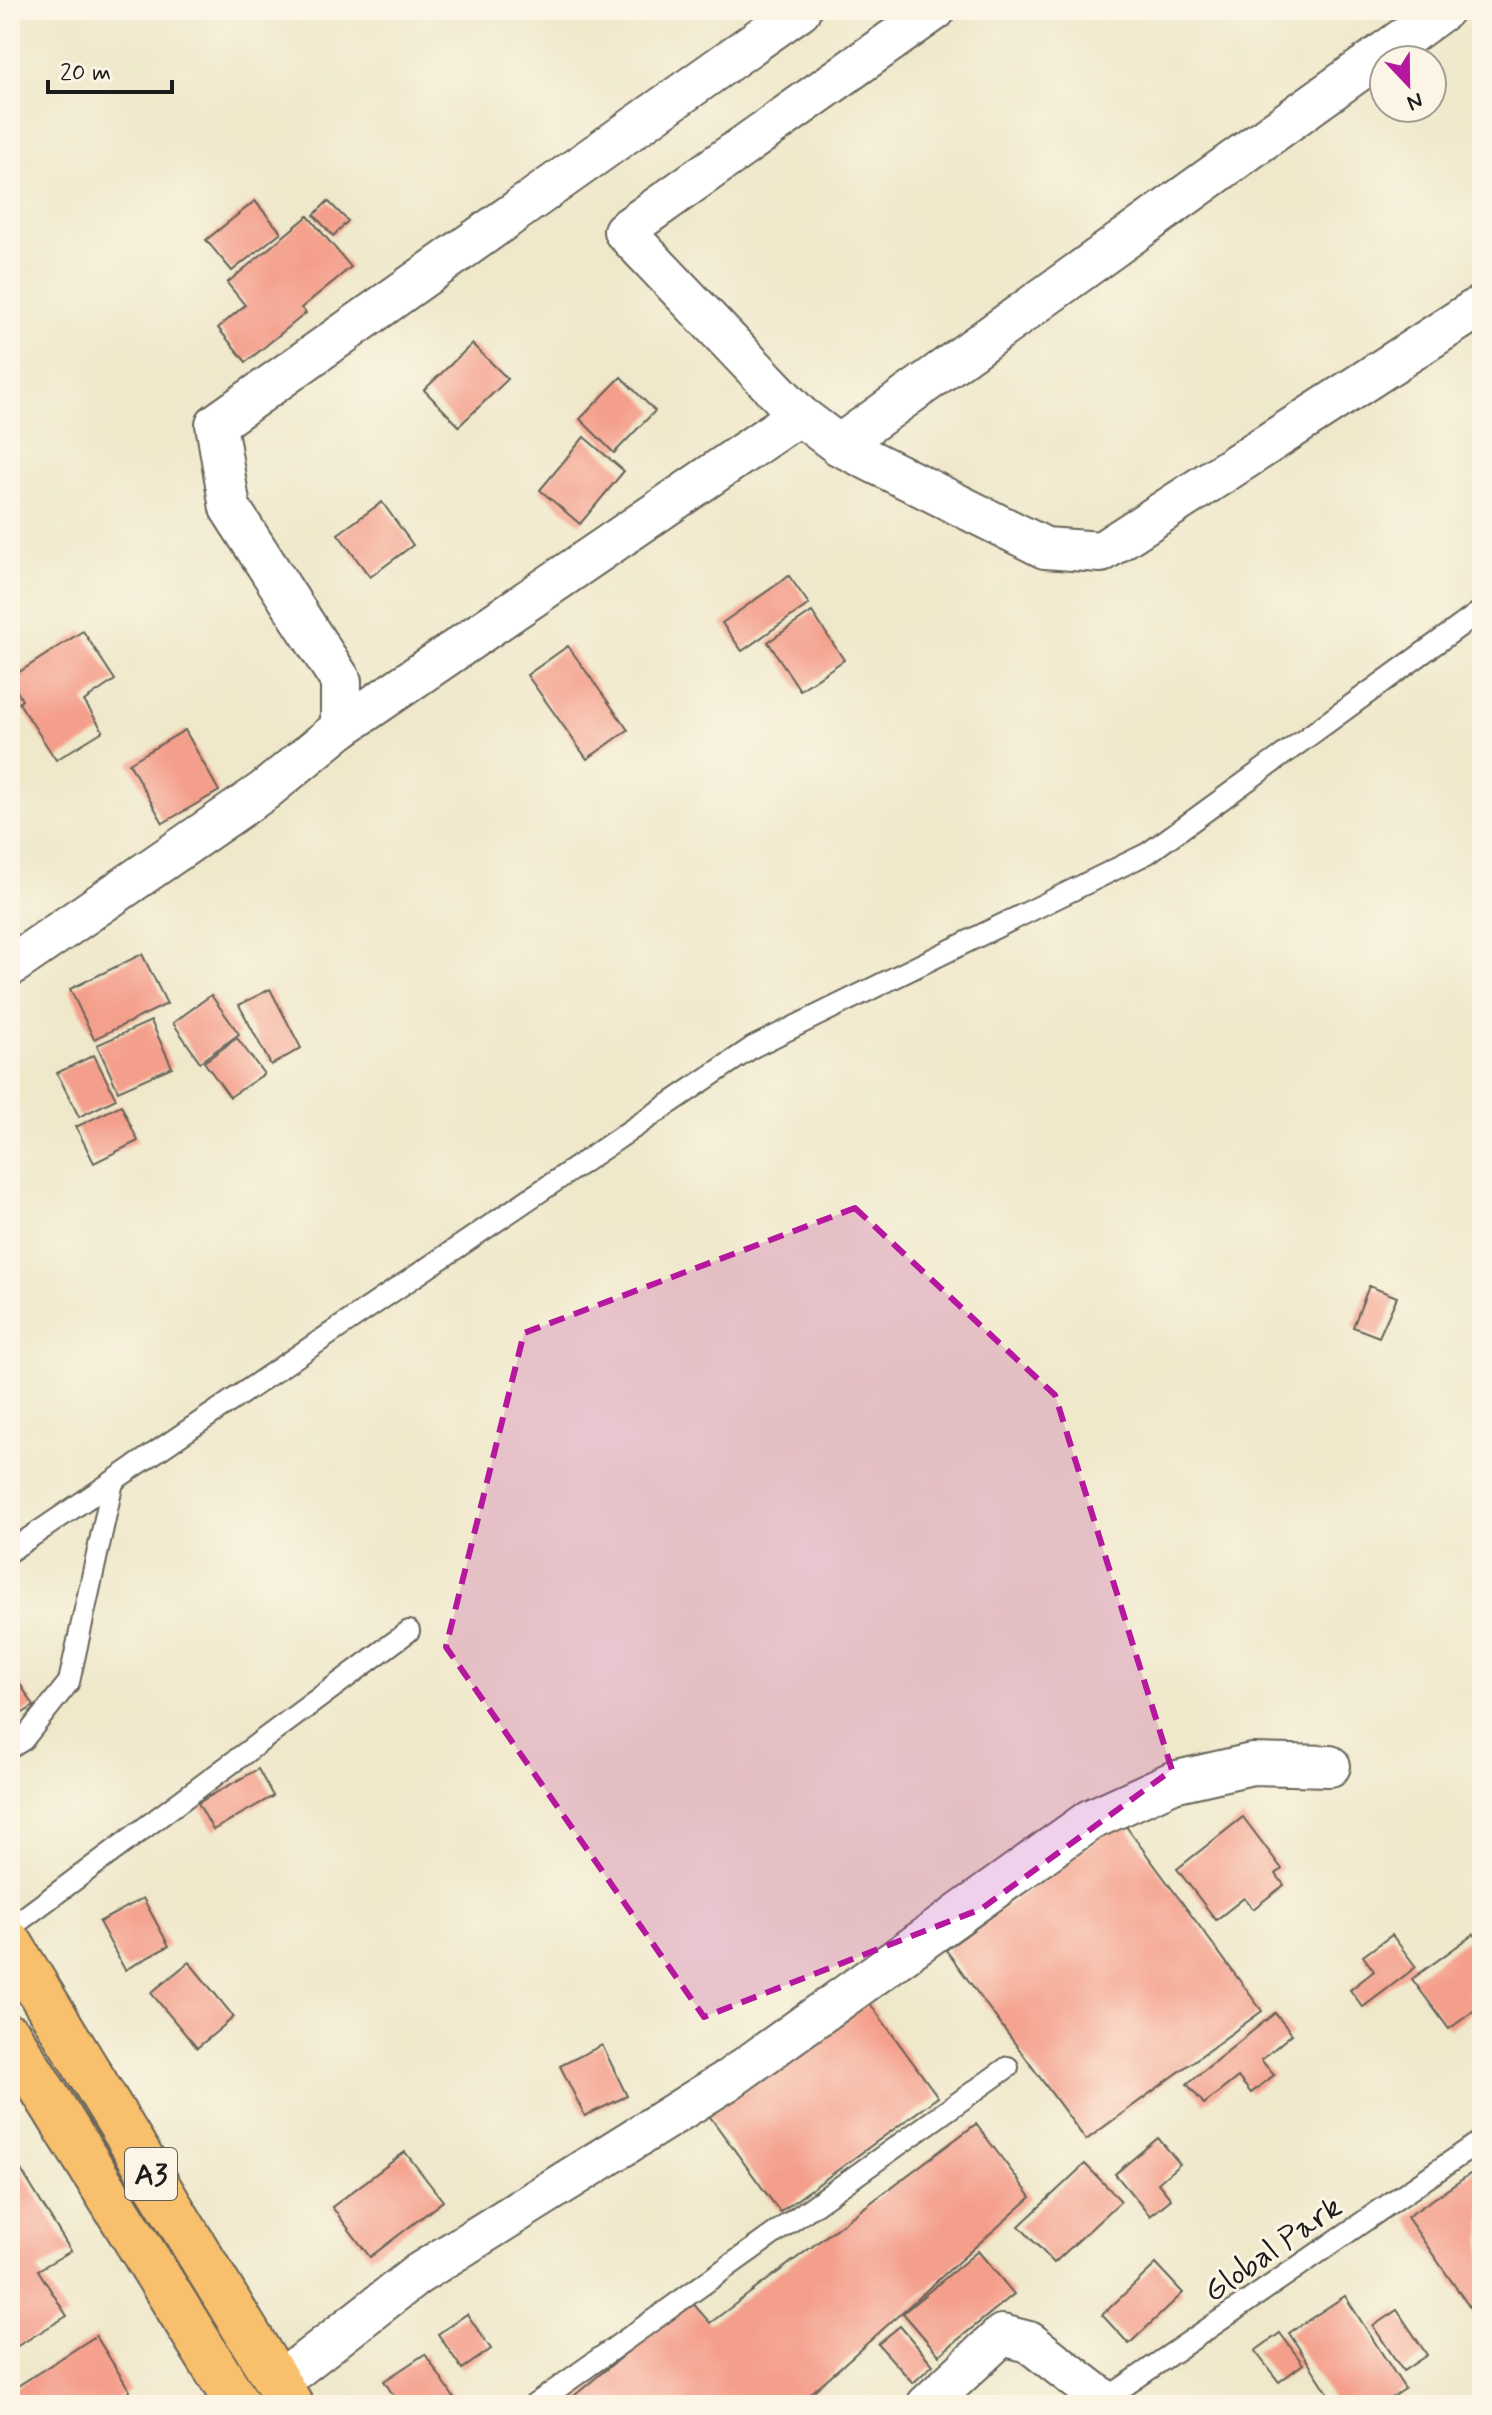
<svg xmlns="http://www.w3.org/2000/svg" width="1492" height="2415" viewBox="0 0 1492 2415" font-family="Mynerve,sans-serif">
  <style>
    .building { fill: #f49f8b }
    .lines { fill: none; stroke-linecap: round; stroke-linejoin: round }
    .service-casing { stroke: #666359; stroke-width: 24 }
    .minor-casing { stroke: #666359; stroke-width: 44 }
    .trunk-casing { stroke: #666359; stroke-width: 48 }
    .service { stroke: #fff; stroke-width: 20 }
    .minor { stroke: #fff; stroke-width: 40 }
    .trunk { stroke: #f8bf6c; stroke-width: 44 }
    .marked { fill: #b5179e; fill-opacity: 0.2; stroke: #b5179e; stroke-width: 6; stroke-dasharray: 16 10; stroke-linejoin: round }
    .labels { text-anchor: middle; stroke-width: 6; stroke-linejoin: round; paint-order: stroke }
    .shield { fill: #fcf5e5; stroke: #5f5d58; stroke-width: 2 }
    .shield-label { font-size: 30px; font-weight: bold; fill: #1c1c1c }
    .street-label { font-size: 32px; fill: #1c1c1c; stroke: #fcf5e5 }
  </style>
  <rect width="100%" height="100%" fill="#fcf5e5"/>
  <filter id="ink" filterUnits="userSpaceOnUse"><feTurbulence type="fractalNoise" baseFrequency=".0125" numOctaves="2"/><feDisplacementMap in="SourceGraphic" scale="16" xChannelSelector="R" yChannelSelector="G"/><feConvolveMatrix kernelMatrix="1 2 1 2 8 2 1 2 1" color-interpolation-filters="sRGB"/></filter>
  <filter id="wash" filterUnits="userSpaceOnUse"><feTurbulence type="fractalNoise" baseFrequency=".006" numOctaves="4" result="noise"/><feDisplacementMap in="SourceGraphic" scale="32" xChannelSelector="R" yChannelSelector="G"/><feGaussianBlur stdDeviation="1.8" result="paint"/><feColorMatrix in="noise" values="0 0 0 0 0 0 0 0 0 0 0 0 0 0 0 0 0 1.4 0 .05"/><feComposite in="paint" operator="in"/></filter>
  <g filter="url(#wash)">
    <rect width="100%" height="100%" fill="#efe8cb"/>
    <g id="blocks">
      <g class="building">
        <path d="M255,201L281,232L232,271L206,240Z"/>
        <path d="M328,201L348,221L333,236L314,215Z"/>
        <path d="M308,216L351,267L301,308L306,313L246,362L218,328L245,305L227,283Z"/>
        <path d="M472,344L508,379L459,426L424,390Z"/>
        <path d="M621,377L655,411L614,453L580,419Z"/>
        <path d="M584,437L624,471L580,524L540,490Z"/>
        <path d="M382,502L413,545L370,577L338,534Z"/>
        <path d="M789,576L809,604L742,651L722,623Z"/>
        <path d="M812,612L844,660L800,690L768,642Z"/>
        <path d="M83,631L115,680L84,701L103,731L56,760L19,703L22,700L10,678Z"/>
        <path d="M568,646L628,730L587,759L527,675Z"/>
        <path d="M185,730L219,791L163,823L129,763Z"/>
        <path d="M142,954L167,1004L94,1039L70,989Z"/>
        <path d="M270,989L301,1048L271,1065L239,1005Z"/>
        <path d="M211,995L239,1034L200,1062L173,1023Z"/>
        <path d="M151,1021L172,1067L118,1091L97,1045Z"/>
        <path d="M237,1038L264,1074L230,1097L204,1062Z"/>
        <path d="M94,1055L116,1099L79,1117L57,1073Z"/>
        <path d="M121,1105L138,1141L94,1163L76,1127Z"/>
        <path d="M1369,1286L1397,1297L1379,1337L1353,1327Z"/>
        <path d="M10,1668L34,1706L10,1721Z"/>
        <path d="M258,1769L273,1796L213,1830L198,1803Z"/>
        <path d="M1243,1817L1282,1869L1276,1874L1284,1885L1253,1909L1244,1898L1216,1920L1177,1869Z"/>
        <path d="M1122,1821L1262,2011L1086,2140L946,1950Z"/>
        <path d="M143,1898L169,1946L125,1970L99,1922Z"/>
        <path d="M1474,1934L1482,1945V1997L1475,2002L1479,2007L1449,2029L1412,1979Z"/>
        <path d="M1392,1935L1416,1967L1363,2007L1350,1990L1374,1971L1363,1956Z"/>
        <path d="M189,1962L234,2017L197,2048L151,1993Z"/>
        <path d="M866,1998L938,2097L780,2212L708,2114Z"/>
        <path d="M1275,2013L1292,2034L1261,2060L1274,2075L1251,2093L1238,2077L1204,2104L1187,2084Z"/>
        <path d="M602,2045L627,2096L585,2116L560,2066Z"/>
        <path d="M976,2124L1031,2197L798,2405H563L690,2300L710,2323Z"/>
        <path d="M1158,2138L1180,2164L1158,2183L1171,2199L1150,2216L1115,2174Z"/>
        <path d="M10,2152L71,2251L38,2270L67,2316L16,2347L10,2338Z"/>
        <path d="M405,2152L443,2201L370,2257L332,2207Z"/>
        <path d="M1085,2164L1121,2201L1054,2263L1019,2226Z"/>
        <path d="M1482,2166V2325L1407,2217Z"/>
        <path d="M978,2251L1014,2294L939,2355L903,2313Z"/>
        <path d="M1156,2264L1183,2293L1129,2344L1102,2315Z"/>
        <path d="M1345,2296L1405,2389L1381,2405H1336L1289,2333Z"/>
        <path d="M1397,2310L1427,2355L1403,2371L1373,2326Z"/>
        <path d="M467,2314L491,2349L462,2369L438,2334Z"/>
        <path d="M900,2326L933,2365L913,2383L878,2344Z"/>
        <path d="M1280,2333L1303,2364L1279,2382L1255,2351Z"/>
        <path d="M96,2336L130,2391L107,2405H10V2391Z"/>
        <path d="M425,2354L458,2404L456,2405H400L384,2381Z"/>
      </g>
    </g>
  </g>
  <g filter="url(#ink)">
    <use href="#blocks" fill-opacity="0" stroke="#666359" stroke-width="2"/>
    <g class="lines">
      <g class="service-casing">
        <g id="service">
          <path d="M10,1551L753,1047L1148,853L1482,610"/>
          <path d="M10,1748L23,1740L69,1682L113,1482"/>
          <path d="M10,1928L409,1631"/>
          <path d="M1100,2403L1482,2140"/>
          <path d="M534,2405L1008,2067"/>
        </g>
      </g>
      <g class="minor-casing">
        <g id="minor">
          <path d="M935,10L624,231L799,415L839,445L1045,548L1101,552L1482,305"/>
          <path d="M839,445L1443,10"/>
          <path d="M341,728V681L230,508L216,424L800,10"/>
          <path d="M10,966L264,791L341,728L799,415"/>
          <path d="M278,2383L418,2274L728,2080L1090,1820L1173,1782L1252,1764L1330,1766"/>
          <path d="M927,2405L1002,2335L1029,2342L1104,2400"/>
        </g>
      </g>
      <g class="trunk-casing">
        <g id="trunk">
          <path d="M10,1943L291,2405"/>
          <path d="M10,2037L238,2405"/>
        </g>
      </g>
      <use href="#service" class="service"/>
      <use href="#minor" class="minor"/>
      <use href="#trunk" class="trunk"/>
    </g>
  </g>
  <path class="marked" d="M855,1208L1055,1395L1172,1770L981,1909L704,2017L446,1647L524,1333Z"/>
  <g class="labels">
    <rect class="shield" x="125" y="2148" width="52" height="52" rx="6"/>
    <g class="shield-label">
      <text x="151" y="2184">A3</text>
    </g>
    <g class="street-label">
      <text transform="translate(1272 2248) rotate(-35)" y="11">Global Park</text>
    </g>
  </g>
  <rect width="1492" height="2415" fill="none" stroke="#fcf5e5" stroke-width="40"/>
  <g transform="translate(1408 84) rotate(158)"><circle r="38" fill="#fcf5e5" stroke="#a29e95" stroke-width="2"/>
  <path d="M0-6L14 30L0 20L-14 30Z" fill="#b5179e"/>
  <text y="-12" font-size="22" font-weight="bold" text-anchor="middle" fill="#1c1c1c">N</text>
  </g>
  <path d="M48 80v12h124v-12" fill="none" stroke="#1c1c1c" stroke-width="4"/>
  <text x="60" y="80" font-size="24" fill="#1c1c1c" stroke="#fcf5e5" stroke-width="6" paint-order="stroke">20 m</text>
</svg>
